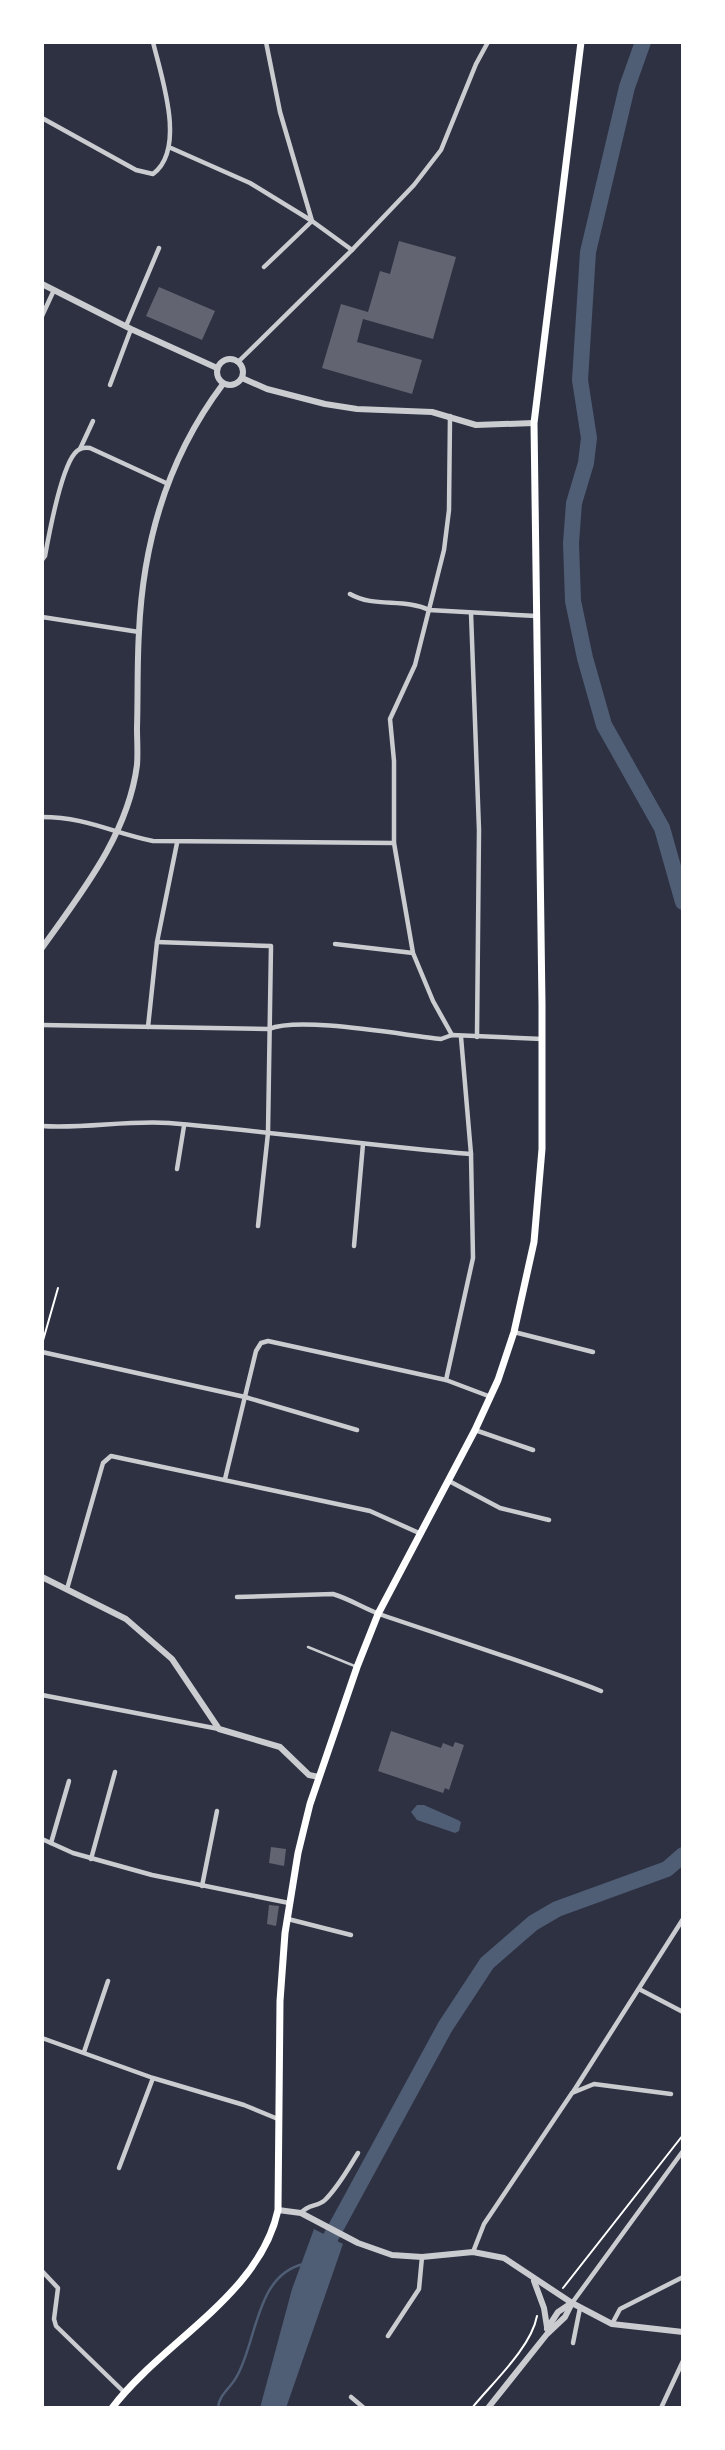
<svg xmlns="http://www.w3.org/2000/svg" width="725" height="2450" viewBox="0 0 725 2450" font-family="'Space Grotesk',sans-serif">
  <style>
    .water { fill: #4f5d75 }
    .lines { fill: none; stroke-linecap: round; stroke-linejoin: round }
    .stream { stroke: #4f5d75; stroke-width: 2.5 }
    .river { stroke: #4f5d75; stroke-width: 16 }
    .building { fill: #626471 }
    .path { stroke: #fff; stroke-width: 2 }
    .service { stroke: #caccd0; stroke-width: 2.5 }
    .minor { stroke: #caccd0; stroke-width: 4.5 }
    .tertiary { stroke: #caccd0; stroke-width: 6 }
    .secondary { stroke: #fff; stroke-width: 7 }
  </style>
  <rect width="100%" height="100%" fill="#2d3142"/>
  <g class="water">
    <path d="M417,1805H424L458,1820L461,1822L459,1831L455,1833L417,1820L411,1812Z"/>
    <path d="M314,2229L343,2244L286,2408H260L292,2289Z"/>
  </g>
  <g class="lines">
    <path class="stream" d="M218,2408C219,2394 231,2388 237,2376C257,2341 256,2274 304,2264"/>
    <g class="river">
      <path d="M643,42L627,87L588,252L580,380L589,438L586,463L574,503L571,543L573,601L585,658L604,725L662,828L683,902"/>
      <path d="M321,2255L445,2027L487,1963L533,1923L557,1909L667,1869L683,1855"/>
    </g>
  </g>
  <g class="building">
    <path d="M399,241L456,257L433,339L363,319L357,342L422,360L412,394L322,368L341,304L368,312L380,271L390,274Z"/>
    <path d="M159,287L215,311L202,340L146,316Z"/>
    <path d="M391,1731L441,1748L443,1743L453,1747L455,1742L464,1745L449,1790L445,1788L443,1793L378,1771Z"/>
    <path d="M271,1847L286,1849L284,1866L269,1863Z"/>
    <path d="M269,1905L279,1906L276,1926L267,1924Z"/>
  </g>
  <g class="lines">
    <g class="path">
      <path d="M42,1344L58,1288"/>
      <path d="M563,2288L683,2135"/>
      <path d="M472,2408C492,2383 531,2348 537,2316"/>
    </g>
    <path class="service" d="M308,1647L357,1667"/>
    <g class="minor">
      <path d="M42,118L136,170L153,174C187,149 161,76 153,42"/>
      <path d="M171,148L250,183L312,221L352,250"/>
      <path d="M264,267L312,221L280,112L266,42"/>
      <path d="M42,316L54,290"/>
      <path d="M126,326L159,248"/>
      <path d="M238,362L352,250L414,185L441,150L476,64L488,42"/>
      <path d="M110,385L131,329"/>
      <path d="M450,416L449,510L444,550L415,665L390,719L394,761V843L413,953L433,1001L452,1035"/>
      <path d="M80,449L93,421"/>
      <path d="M42,560L45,556C49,534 61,469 75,453C79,448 84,447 90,448L166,483"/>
      <path d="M350,594C374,608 404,598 429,610L536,616"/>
      <path d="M471,613L479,830L477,1037"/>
      <path d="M42,617L139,632"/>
      <path d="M42,817C86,817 113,833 153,841L394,843"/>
      <path d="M157,942L271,946L268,1133L258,1226"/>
      <path d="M335,944L413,953"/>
      <path d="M42,1025L269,1029C300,1016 402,1035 441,1039L452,1035L542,1039"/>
      <path d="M148,1027L157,942L177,843"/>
      <path d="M42,1126C84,1129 127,1120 169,1123C270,1131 370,1146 471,1154"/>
      <path d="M177,1169L184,1126"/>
      <path d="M354,1246L363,1144"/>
      <path d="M514,1332L593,1352"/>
      <path d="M42,1352L245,1397L357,1430"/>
      <path d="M446,1380L473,1258L471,1154L461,1037"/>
      <path d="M475,1430L533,1450"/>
      <path d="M225,1479L256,1351L261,1343L268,1341L446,1380L491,1397"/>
      <path d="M449,1481L500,1508L549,1520"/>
      <path d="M67,1589L103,1463L111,1456L370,1511L419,1533"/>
      <path d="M237,1597L333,1594C350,1599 365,1609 382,1615C455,1640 529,1663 601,1691"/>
      <path d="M42,1695L219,1729"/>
      <path d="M42,1839L73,1853L152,1875L289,1903"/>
      <path d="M51,1843L69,1781"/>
      <path d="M91,1859L115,1772"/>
      <path d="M202,1886L217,1811"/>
      <path d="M288,1919L351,1935"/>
      <path d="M639,1989L683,2012"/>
      <path d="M42,2038L153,2078L244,2105L278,2119"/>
      <path d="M84,2052L108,1981"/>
      <path d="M573,2092L683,1919"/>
      <path d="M119,2168L153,2078"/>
      <path d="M301,2213C308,2204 318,2207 325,2200C339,2186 348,2169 358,2153"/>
      <path d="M473,2252L484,2224L572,2093L594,2084L671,2094"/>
      <path d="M42,2271L58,2288L54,2319L56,2326L124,2392"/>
      <path d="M572,2303L683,2151"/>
      <path d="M612,2324L620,2309L683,2277"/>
      <path d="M388,2336L419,2289L422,2257"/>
      <path d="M573,2343L580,2308"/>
      <path d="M351,2397L364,2408"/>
      <path d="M661,2408L683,2361"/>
    </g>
    <g class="tertiary">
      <path d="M42,284L131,329L217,368"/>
      <circle cx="230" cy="372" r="13"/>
      <path d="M242,378L267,389L325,404L357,409L432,412L476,425L534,423"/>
      <path d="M42,948C81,893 128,835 137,765C138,753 137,740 137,728C138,696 137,664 139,632C143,541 168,457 223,384"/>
      <path d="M42,1577L126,1619L172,1659L219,1729L280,1747L309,1775L319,1777"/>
      <path d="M278,2210L301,2213L358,2243L392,2255L422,2257L473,2252L504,2258L572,2303L612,2324L683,2332"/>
      <path d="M534,2281L544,2308L547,2327"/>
      <path d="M547,2329L558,2312L570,2304"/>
      <path d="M488,2408L547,2334L565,2317L572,2303"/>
    </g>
    <path class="secondary" d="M112,2408C163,2341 260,2295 278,2210L280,2001L285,1933L298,1853L310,1804L357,1667L378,1614L475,1430L498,1380L514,1332L534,1242L542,1149V1004L534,423L581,42"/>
  </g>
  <rect width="725" height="2450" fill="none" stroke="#ffffff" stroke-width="88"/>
</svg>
